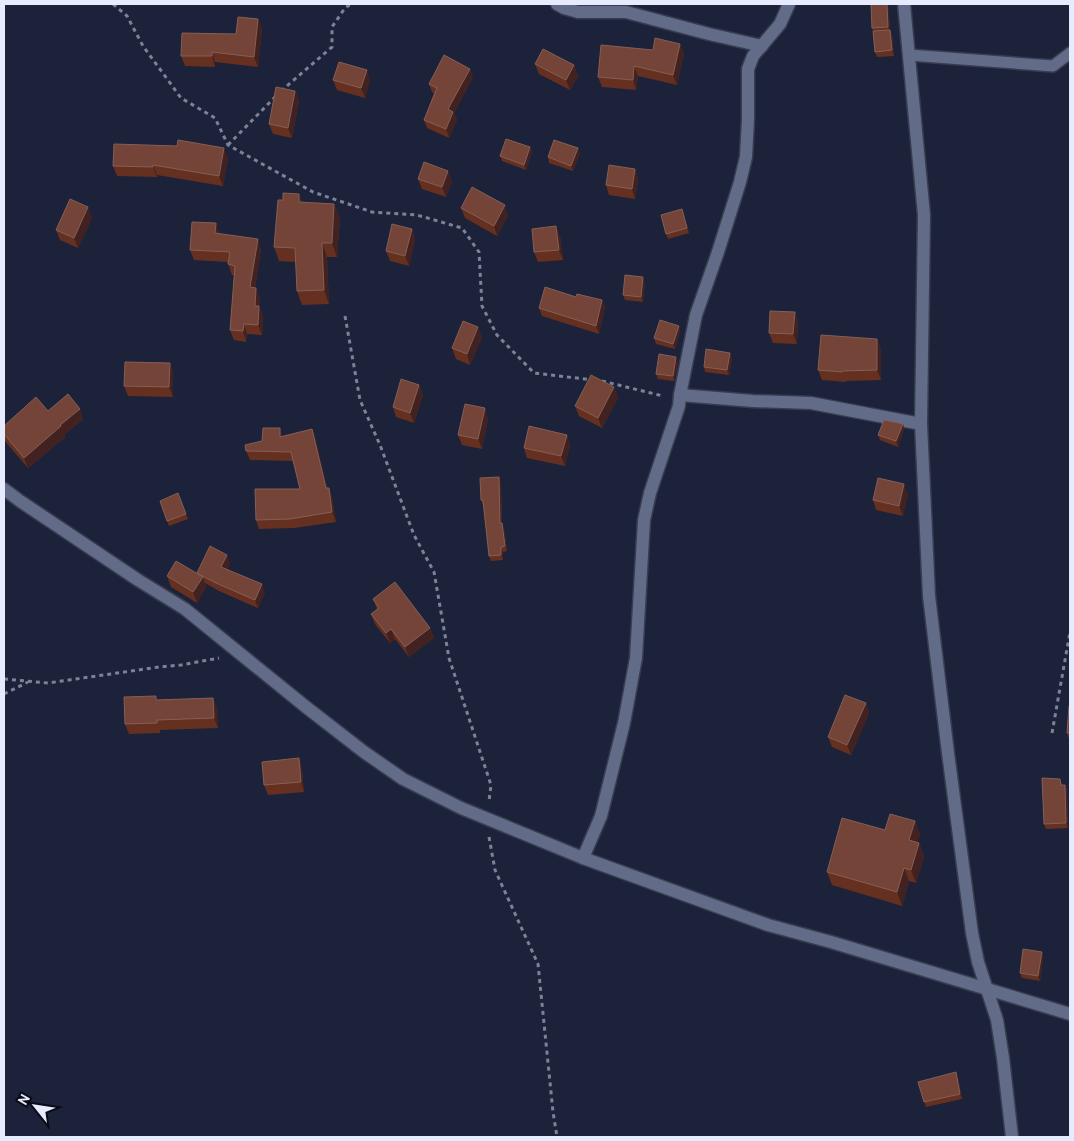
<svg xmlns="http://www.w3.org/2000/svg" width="1074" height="1141" viewBox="0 0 1074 1141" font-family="Overpass,sans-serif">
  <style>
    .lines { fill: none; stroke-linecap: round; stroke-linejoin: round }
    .service-casing { stroke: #383c51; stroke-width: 14 }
    .minor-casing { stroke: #383c51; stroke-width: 15 }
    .path { stroke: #7c8297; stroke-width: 3; stroke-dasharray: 4 4; stroke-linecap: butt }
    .service { stroke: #626b88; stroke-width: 11 }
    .minor { stroke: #626b88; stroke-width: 12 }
    .wall { fill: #653020 }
    .shaded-wall { fill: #422220 }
    .building { fill: #734437; stroke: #855f56 }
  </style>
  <rect width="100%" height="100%" fill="#1c223a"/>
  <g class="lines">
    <g class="service-casing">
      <path id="service" d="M909,55L1053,66L1070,53"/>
    </g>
    <g class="minor-casing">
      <g id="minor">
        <path d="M557,4L564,8L578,12H626L709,34L762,46"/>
        <path d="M904,4L924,215L921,424L929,596L948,753L972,933L978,962L997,1020L1003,1058L1012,1137"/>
        <path d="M680,395L753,401L811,403L921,424"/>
        <path d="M4,489L20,501L138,580L185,609L306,707L364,752L403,779L461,808L583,858L768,925L831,942L1070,1014"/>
        <path d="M583,858L601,816L624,723L636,658L644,520L650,493L679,406L680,395L696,315L718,252L740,182L746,157L748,119V69L753,56L780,24L789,4"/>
      </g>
    </g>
    <g class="path">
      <path d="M113,4L127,16L143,46L181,98L215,118L228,145L313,192L372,212L417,215L462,228L479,252L482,306L497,335L534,373L593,380"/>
      <path d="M281,91L332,47V27L345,8L351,4"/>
      <path d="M228,145L277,95"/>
      <path d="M345,316L360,400L380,445L414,535L434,572L449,658L491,785L489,801"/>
      <path d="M602,381L659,395L663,397"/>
      <path d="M4,679L48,683L159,667L181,665L219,658"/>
      <path d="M4,694L28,682"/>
      <path d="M1052,733L1070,632"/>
      <path d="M489,837L495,870L538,964L553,1112L557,1137"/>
    </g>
    <use href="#service" class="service"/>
    <use href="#minor" class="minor"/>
  </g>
  <g class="wall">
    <path d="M871,4H888L890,30L892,35L894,56L877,57L875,52L873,31L872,28Z"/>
    <path d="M258,19L262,29L258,67L215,62V67L185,66L181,56L236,34Z"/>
    <path d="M680,44L684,54L677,85L638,76L636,90L602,87L598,77L653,50Z"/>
    <path d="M535,64L574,65L578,76L570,90L539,74Z"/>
    <path d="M473,77L454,113L457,120L449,138L427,128L424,120L434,93L432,92L429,84Z"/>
    <path d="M333,80H370L365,98L337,90Z"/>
    <path d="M295,91L299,101L292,138L273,134L269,124Z"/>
    <path d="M177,146L228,158L223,186L157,175V177L117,176L113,166Z"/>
    <path d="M530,147L532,152L526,170L502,161L500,156Z"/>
    <path d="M580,153L573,171L549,163L548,157Z"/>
    <path d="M635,169L638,179L635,199L609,195L606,185Z"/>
    <path d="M418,179L452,181L446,197L422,189Z"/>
    <path d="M299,194L302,202L334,204L340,218L337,257H327L329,304L302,305L297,291L296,262L279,261L274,247L283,200Z"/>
    <path d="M461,208L508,215L497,236L465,218Z"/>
    <path d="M682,209L689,233L668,239L666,234Z"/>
    <path d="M92,218L78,248L60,240L56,230Z"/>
    <path d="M216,223L219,233L261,249L255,288L260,298L259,306L263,316L262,335L247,334L246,342L234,340L230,330L234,275H232L228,264V262L194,260L190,250Z"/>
    <path d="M412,229L415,239L409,266L390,261L386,251Z"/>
    <path d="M560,236L563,260L538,262L534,252Z"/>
    <path d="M645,282L643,302L625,300L623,295Z"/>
    <path d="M576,297L602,300L605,307L599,334L542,316L539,308Z"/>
    <path d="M795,312L798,322L797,344L773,343L769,333Z"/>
    <path d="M680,331L675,349L656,344L654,338Z"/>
    <path d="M482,337L470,365L456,359L452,348Z"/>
    <path d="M877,339L881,349V380L846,381V382L822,380L818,370Z"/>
    <path d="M730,353L732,358L729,375L705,372L704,367Z"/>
    <path d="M678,362L674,381L658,379L656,374Z"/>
    <path d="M170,363L173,373V397L128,396L124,386Z"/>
    <path d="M419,385L423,395L414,423L396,417L393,407Z"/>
    <path d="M614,387L618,398L602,428L579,416L575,406Z"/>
    <path d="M48,411L83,419L64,435L65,437L28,468L4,440V426Z"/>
    <path d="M488,419L482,449L462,445L458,435Z"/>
    <path d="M903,424L904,429L898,447L880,440L878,435Z"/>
    <path d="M312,429L315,438L327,488H329L332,497L336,522L294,528L259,529L256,520L300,489L293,461L250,460L246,451L283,436Z"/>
    <path d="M567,435L570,445L565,466L527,458L524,448Z"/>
    <path d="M499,477L501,483L502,523L504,528L507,551L503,552V560L491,561L489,556L483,505L481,500Z"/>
    <path d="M178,493L188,519L169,526L160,501Z"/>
    <path d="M908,494L903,516L876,510L873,500Z"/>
    <path d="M230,563L227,569L265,592L258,608L219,591L205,583L206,587L197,603L171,587L167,576L197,574V573Z"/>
    <path d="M373,599L430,628L434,638L409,657L395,639L390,643L375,624L371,614L377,609Z"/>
    <path d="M213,698L217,708L218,728L160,730V733L129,734L125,724L157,700Z"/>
    <path d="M866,703L869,713L851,755L832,747L828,737Z"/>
    <path d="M1070,706V742L1067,733Z"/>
    <path d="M299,758L302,769L304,792L268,795L264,785Z"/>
    <path d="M1060,779L1062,785H1065L1067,790L1068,828L1046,829L1044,824Z"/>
    <path d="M915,821L920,835L917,842L919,843L924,856L916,883L909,881L902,906L832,885L827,872L885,830Z"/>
    <path d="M1043,957L1040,981L1022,978L1020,973Z"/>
    <path d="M958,1078L962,1099L926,1107L918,1082Z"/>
  </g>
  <g class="shaded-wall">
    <path d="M887,4H888L890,30L892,35L894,56L892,50L890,32L888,27Z"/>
    <path d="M258,19L262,29L258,67L254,57Z"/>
    <path d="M680,44L684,54L677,85L673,75Z"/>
    <path d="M212,52L215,62V67L212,56Z"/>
    <path d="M574,65L578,76L570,90L566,80Z"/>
    <path d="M634,66L638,76L636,90L633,80Z"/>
    <path d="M470,69L473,77L454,113L457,120L449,138L446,129L448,109Z"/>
    <path d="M367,70L370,80L365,98L361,88Z"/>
    <path d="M295,91L299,101L292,138L288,128Z"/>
    <path d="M530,147L532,152L526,170L524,165Z"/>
    <path d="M224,148L228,158L223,186L219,176Z"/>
    <path d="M578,148L580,153L573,171L571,166Z"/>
    <path d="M153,165L157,175V177L153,167Z"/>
    <path d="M635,169L638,179L635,199L632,189Z"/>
    <path d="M448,171L452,181L446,197L442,187Z"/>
    <path d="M299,194L304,208L299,202Z"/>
    <path d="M334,204L340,218L337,257L332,243Z"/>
    <path d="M505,205L508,215L497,236L494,226Z"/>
    <path d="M88,207L92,218L78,248L74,238Z"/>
    <path d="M216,223L219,234L215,233Z"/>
    <path d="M556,226L560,236L563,260L559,250Z"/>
    <path d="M412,229L415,239L409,266L405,256Z"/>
    <path d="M258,239L261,249L253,298L250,287Z"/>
    <path d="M322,243L327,257L329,304L324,290Z"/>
    <path d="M643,277L645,282L643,302L641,297Z"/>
    <path d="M256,288L260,298L259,312V306L263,316L262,335L258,325L255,306Z"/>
    <path d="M602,300L605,307L599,334L596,326Z"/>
    <path d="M795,312L798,322L797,344L793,334Z"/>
    <path d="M244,324L247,334L246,342L243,331Z"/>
    <path d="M679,326L680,331L675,349L673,344Z"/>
    <path d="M478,327L482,337L470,365L467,354Z"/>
    <path d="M877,339L881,349V380L877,370Z"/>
    <path d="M730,353L732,358L729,375L727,370Z"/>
    <path d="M676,357L678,362L674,381L673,376Z"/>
    <path d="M170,363L173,373V397L169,387Z"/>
    <path d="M419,385L423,395L414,423L410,413Z"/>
    <path d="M614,387L618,398L602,428L598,418Z"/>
    <path d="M485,408L488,419L482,449L478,439Z"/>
    <path d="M80,409L83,419L64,435L65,437L28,468L24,458Z"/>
    <path d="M903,424L904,429L898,447L896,441Z"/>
    <path d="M280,428L283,437H280Z"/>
    <path d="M312,429L315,438L330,498L326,488Z"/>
    <path d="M567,435L570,445L565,466L561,456Z"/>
    <path d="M499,477L501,483L502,528L500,523Z"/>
    <path d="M904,484L908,494L903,516L899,506Z"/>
    <path d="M329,488L332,497L336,522L332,512Z"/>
    <path d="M502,523L504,528L507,551L505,546Z"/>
    <path d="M501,547L503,552V560L501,555Z"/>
    <path d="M227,555L230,563L224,575L221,567Z"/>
    <path d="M203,577L206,587L197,603L193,592Z"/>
    <path d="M262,584L265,592L258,608L255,600Z"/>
    <path d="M430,628L434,638L409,657L405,647Z"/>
    <path d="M391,629L395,639L390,643L386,633Z"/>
    <path d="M213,698L217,708L218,728L214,718Z"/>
    <path d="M866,703L869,713L851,755L847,745Z"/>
    <path d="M299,758L302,769L304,792L301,782Z"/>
    <path d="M1065,785L1067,790L1068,828L1066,823Z"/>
    <path d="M915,821L920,835L914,854L909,840Z"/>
    <path d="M919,843L924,856L916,883L911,870Z"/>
    <path d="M904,868L909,881L902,906L897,892Z"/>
    <path d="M1042,952L1043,957L1040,981L1038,976Z"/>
    <path d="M956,1072L958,1078L962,1099L960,1094Z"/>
  </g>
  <g class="building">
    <path d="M871,4H887L888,27L872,28Z"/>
    <path d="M238,17L258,19L254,57L212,52V56H181L182,33L236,34Z"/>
    <path d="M890,30L892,50L875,52L873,31Z"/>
    <path d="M655,38L680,44L673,75L634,66L633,80L598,77L601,45L653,50Z"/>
    <path d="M543,49L574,65L566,80L535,64Z"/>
    <path d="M444,55L470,69L448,109L453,112L446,129L424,120L437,88L429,84Z"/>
    <path d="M339,62L367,70L361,88L333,80Z"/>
    <path d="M276,87L295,91L288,128L269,124Z"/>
    <path d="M506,139L530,147L524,165L500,156Z"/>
    <path d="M178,140L224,148L219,176L153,165V167L113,166L114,144L177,146Z"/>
    <path d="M554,140L578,148L571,166L548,157Z"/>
    <path d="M424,162L448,171L442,187L418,179Z"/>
    <path d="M609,165L635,169L632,189L606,185Z"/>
    <path d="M472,187L505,205L494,226L461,208Z"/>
    <path d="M283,193L299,194V202L334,204L332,243H322L324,290L297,291L295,248L274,247L278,200H283Z"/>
    <path d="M70,199L88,207L74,238L56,230Z"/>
    <path d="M682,209L687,228L666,234L661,215Z"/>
    <path d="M192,222L216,223L215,233L258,239L250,287L256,288L255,306H259L258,325L244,324L243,331L230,330L235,266L228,264L230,252L190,250Z"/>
    <path d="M392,224L412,229L405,256L386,251Z"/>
    <path d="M556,226L559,250L534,252L532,229Z"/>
    <path d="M625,275L643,277L641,297L623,295Z"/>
    <path d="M545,287L576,297L577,294L602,300L596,326L539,308Z"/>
    <path d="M770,311L795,312L793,334L769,333Z"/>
    <path d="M660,320L679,326L673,344L654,338Z"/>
    <path d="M463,321L478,327L467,354L452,348Z"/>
    <path d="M821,335L877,339V370L842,371V372L818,370Z"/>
    <path d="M706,349L730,353L727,370L704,367Z"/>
    <path d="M659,354L676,357L673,376L656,374Z"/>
    <path d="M125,362L170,363L169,387L124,386Z"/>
    <path d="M591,375L614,387L598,418L575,406Z"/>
    <path d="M401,379L419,385L410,413L393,407Z"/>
    <path d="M68,394L80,409L60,425L61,426L24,458L4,434V426L36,397L48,411Z"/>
    <path d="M465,404L485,408L478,439L458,435Z"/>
    <path d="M884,420L903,424L896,441L878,435Z"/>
    <path d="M529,426L567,435L561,456L524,448Z"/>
    <path d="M263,428H280V437L312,429L326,488H329L332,512L290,519L256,520L255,489H300L291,452L246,451L245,445L262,441Z"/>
    <path d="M499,477L500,523H502L505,546L501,547V555L489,556L483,500H481L480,478Z"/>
    <path d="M878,478L904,484L899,506L873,500Z"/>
    <path d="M178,493L186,514L167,521L160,501Z"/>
    <path d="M210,546L227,555L221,567L262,584L255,600L216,583L197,573Z"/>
    <path d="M176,561L203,577L193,592L167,576Z"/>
    <path d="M395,582L430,628L405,647L391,629L386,633L371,614L379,608L373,599Z"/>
    <path d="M845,695L866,703L847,745L828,737Z"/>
    <path d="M156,696V700L213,698L214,718L157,720V723L125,724L124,697Z"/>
    <path d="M1069,706H1070V733H1067Z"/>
    <path d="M299,758L301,782L264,785L262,762Z"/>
    <path d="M1042,778L1060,779L1061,785H1065L1066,823L1044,824Z"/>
    <path d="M890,814L915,821L909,840L919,843L911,870L904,868L897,892L827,872L842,818L885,830Z"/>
    <path d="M1023,949L1042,952L1038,976L1020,973Z"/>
    <path d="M956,1072L960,1094L924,1102L918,1082Z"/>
  </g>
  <rect width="1074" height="1141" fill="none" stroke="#e6ecfd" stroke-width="10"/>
  <g transform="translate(35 1106) rotate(300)" stroke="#090c17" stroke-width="4" paint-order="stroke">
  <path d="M0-4L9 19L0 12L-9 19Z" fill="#e6ecfd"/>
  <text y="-8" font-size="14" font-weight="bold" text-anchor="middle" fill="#e6ecfd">N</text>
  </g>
</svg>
